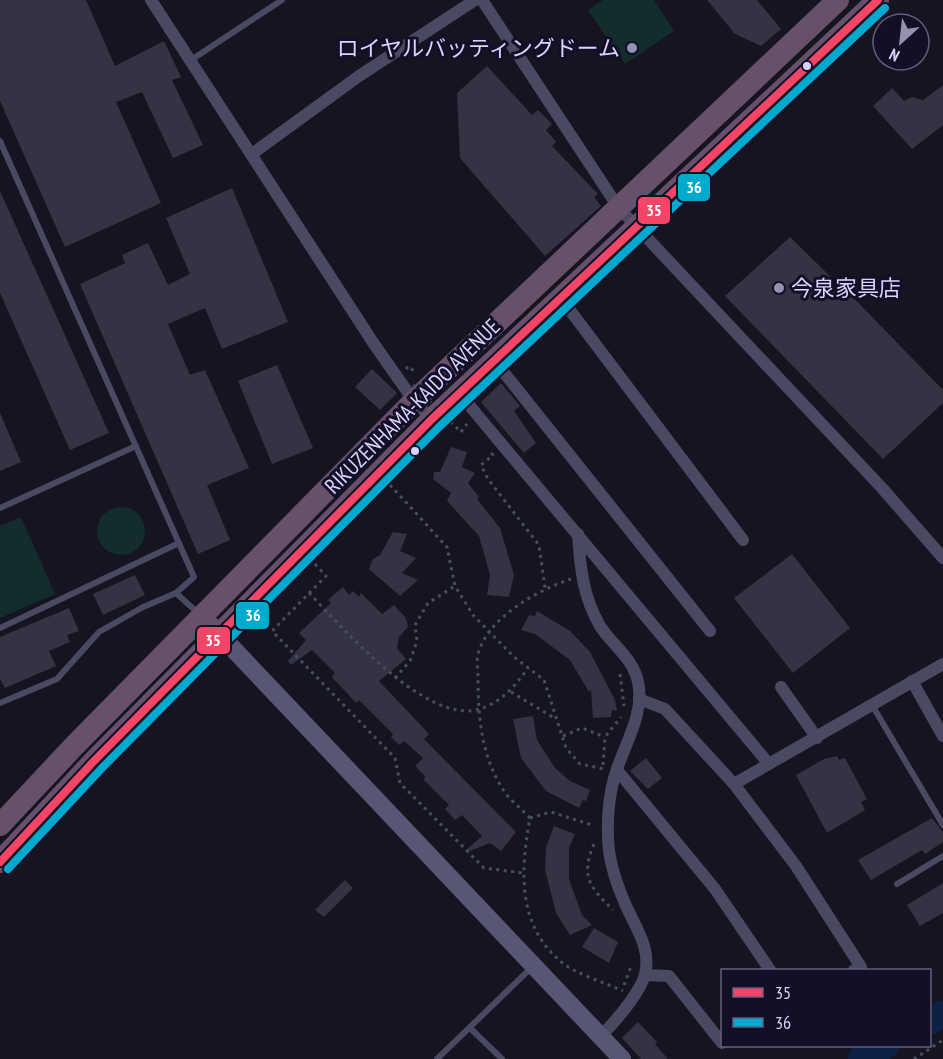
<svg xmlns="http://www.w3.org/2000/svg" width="943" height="1059" viewBox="0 0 943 1059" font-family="'PT Sans Narrow','Noto Sans JP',sans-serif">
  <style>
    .green { fill: #132c2d }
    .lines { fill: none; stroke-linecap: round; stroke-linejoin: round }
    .river { stroke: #0d2144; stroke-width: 27 }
    .building { fill: #343243 }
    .path { stroke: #44505f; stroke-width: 3; stroke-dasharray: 3 4.5; stroke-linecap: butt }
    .lane { stroke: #4a4962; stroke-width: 6 }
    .street { stroke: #4a4962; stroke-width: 12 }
    .secondary { stroke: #575674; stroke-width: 18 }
    .highway { stroke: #67516a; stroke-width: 22 }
    .path-bridge { stroke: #44505f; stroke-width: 3; stroke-dasharray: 3 4.5; stroke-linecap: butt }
    .bus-1-casing { stroke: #130f26; stroke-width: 12 }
    .bus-2-casing { stroke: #130f26; stroke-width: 12 }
    .bus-1 { stroke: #f34667; stroke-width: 8 }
    .bus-2 { stroke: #00a9ce; stroke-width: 8 }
    .poi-dot { fill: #9591b1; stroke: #130f26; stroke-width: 2 }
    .bus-dot { fill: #d9d4ff; stroke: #130f26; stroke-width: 2 }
    .labels { text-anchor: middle; stroke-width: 6; stroke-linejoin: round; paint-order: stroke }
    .poi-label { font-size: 22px; fill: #d9d4ff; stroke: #130f26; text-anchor: end }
    .street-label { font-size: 22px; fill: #d9d4ff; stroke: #130f26 }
    .line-badge { stroke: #130f26; stroke-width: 2 }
    .badge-label { font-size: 16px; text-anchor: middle; font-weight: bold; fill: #fff }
  </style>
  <rect width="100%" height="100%" fill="#161421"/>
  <g class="green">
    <path d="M603,0H654L674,31L625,64L588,10Z"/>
    <circle cx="121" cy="531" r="24"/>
    <path d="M21,517L55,594L0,618V526Z"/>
  </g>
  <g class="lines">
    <g class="river">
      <path d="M930,1021L943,1014"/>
      <path d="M861,1059L885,1046"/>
    </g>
  </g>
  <g class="building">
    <path d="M0,0H86L115,66L164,41L181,77L172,80L203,145L173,158L142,92L116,102L161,203L65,247L0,101Z"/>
    <path d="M707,0H757L781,29L761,46L735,34Z"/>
    <path d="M487,66L532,115L538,110L552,124L546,130L556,142L552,146L598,194L594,197L601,206L545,256L460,158L457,93Z"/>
    <path d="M943,85V125L912,149L873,106L892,88L904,101L912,97L923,100Z"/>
    <path d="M232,188L288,322L222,349L205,308L168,324L190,375L205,370L249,468L207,485L230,540L198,554L80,284L125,263L122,255L148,243L168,285L190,274L166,218Z"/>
    <path d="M0,191L109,433L70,450L0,293Z"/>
    <path d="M790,237L840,286L841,285L943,390V403L883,459L725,296Z"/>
    <path d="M277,365L313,448L272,464L238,381Z"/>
    <path d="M372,369L397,393L380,410L355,387Z"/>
    <path d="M501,383L520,406L514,411L536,443L524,453L481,402Z"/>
    <path d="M0,413L21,462L0,471Z"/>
    <path d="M451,447L467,452L462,467L475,473L468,483L479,497L477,499L500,528L514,575L509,597L487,595L490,575L479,536L447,501L451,493L433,479L434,472H440Z"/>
    <path d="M393,532L407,534L400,551L416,558L402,573L418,580L400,596L369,569L373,559L380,555Z"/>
    <path d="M792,554L850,628L793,673L734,598Z"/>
    <path d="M135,575L145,595L103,615L93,594Z"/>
    <path d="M343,587L349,595L353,591L359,597L361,593L382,614L394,605L406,618L408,627L399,637L397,648L406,659L379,681L429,734L424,739L516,832L501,851L490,843L467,852L466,850L482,836L462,815L455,820L445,809L449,805L424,780L425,776L415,766L423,758L404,741L399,745L391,737L393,734L359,700L356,703L332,677L335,673L312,650L291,665L288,661L306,640L299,633L331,603L328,600Z"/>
    <path d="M69,608L79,631L67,635L70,642L49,651L56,666L5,688L0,679V637Z"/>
    <path d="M537,611L570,631L590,652L615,700L617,711L612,710L611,717L593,718L591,690L589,692L570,660L535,634L521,630L529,615L535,616Z"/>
    <path d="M533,716L537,740L555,768L570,781L590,790L586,801L583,800L579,808L546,791L521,758L513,719Z"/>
    <path d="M837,756L839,760L845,758L867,799L861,802L865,810L827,833L796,775L824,759Z"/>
    <path d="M646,758L662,778L648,789L630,771Z"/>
    <path d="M932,818L943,832V842L925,854L922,850L871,880L858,860Z"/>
    <path d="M554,826L575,834L569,848V879L582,915L592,925L570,935L556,913L545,870L546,848Z"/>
    <path d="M345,880L353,888L324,917L315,910Z"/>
    <path d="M943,883V913L920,926L907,905Z"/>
    <path d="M594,928L618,942L609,963L582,947Z"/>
    <path d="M638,1022L657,1042L655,1044L668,1059H641L622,1038Z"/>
  </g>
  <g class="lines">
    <g class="path">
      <path d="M406,369L409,366L416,374"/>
      <path d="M461,432L467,424"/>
      <path d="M491,453L493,455L481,465L488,479L539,545L545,588"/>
      <path d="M390,485L447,547L455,586L473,615L514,657L544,680L566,748L580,764L604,769"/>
      <path d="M315,564L326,576L272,631L395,758L400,783L484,868L523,873"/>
      <path d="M571,579C538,590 488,617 478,654C476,661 478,670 478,677C478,716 481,754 502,788C508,799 521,808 530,818C521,868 516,923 560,961C573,973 606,983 623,991"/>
      <path d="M309,593C342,627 427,726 480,709C502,702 515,686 528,668"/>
      <path d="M620,674L624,706"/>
      <path d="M395,678L410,661L417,641L415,625L428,603L455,586"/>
      <path d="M511,692L556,719"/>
      <path d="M563,736L582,728L605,737"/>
      <path d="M603,765L605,737L621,717"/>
      <path d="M530,818L551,812L592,825"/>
      <path d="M594,844C580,877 590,887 613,910"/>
      <path d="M624,985L632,964"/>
      <path d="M914,1059L943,1040"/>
    </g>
    <g class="lane">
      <path d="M191,60L282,0"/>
      <path d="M0,141L194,577L176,593L143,607L99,632L57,679L0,703"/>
      <path d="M0,508L136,446"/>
      <path d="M176,593L198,613"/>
      <path d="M0,628L179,543"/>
      <path d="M872,705L943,825"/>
      <path d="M897,884L943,856"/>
      <path d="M470,1028L502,1059"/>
      <path d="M437,1059L533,966"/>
    </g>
    <g class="street">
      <path d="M151,0L374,344L414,401L432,419"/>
      <path d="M482,0L618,207L882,488L943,558"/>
      <path d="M252,154L359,76L475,0"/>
      <path d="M560,297L743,540"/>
      <path d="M494,360L710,631"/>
      <path d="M459,393L769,764"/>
      <path d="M578,534C580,567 583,597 600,626C612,645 633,658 638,682C645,711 626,742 617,769C610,788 607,815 608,836C608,859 615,880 624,901C633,924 652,947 645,974C641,992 614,1023 601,1036"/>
      <path d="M912,681L943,736"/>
      <path d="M781,687L817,738"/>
      <path d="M639,699L665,709L734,784L796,866L861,967L854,970"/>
      <path d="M617,770L715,889L770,970"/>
      <path d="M734,784L943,664"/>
      <path d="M645,975L669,976L722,1043"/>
    </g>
    <path class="secondary" d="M203,617L622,1059"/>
    <g class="highway">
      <path d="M0,825L75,745L414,401L838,0"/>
      <path d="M0,862L94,761L432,419L878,0"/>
    </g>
    <path class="path-bridge" d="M413,385L461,432"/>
    <g class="bus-1-casing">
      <path id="bus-1" d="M0,862L94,761L432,419L878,0"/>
    </g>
    <g class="bus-2-casing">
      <path id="bus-2" d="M8,869L102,768L439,427L885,8"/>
    </g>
    <use href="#bus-1" class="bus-1"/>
    <use href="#bus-2" class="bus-2"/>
  </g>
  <g class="poi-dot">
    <circle cx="632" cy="48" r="6"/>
    <circle cx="779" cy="288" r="6"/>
  </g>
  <g class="bus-dot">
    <circle cx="807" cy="66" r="5"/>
    <circle cx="415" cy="451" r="5"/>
  </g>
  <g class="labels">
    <g class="poi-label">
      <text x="620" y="56">ロイヤルバッティングドーム</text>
      <text x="791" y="296" text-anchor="start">今泉家具店</text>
    </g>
    <g class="street-label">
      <text transform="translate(412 406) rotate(-45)" y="8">RIKUZENHAMA-KAIDO AVENUE</text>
    </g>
  </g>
  <g class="line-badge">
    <rect x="677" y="173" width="34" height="29" rx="6" fill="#00a9ce"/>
    <rect x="637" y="196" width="34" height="29" rx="6" fill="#f34667"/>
    <rect x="235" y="601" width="35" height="29" rx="6" fill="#00a9ce"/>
    <rect x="196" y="626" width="35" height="29" rx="6" fill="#f34667"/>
  </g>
  <g class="badge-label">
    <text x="694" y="193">36</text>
    <text x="654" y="216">35</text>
    <text x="253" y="621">36</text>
    <text x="213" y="646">35</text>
  </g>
  <rect x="721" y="969" width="210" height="78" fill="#130f26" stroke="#625e7d" stroke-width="1.5"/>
  <rect x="733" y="988" width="30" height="9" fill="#f34667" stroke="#625e7d" stroke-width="1.5"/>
  <text x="775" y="999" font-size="18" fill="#d9d4ff">35</text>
  <rect x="733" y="1018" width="30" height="9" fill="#00a9ce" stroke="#625e7d" stroke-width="1.5"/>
  <text x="775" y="1029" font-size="18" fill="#d9d4ff">36</text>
  <g transform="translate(901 42) rotate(207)"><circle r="28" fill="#130f26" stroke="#625e7d" stroke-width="1.5"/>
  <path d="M0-4.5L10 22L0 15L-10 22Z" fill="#9591b1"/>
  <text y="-9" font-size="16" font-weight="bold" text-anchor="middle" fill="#d9d4ff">N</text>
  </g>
</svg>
